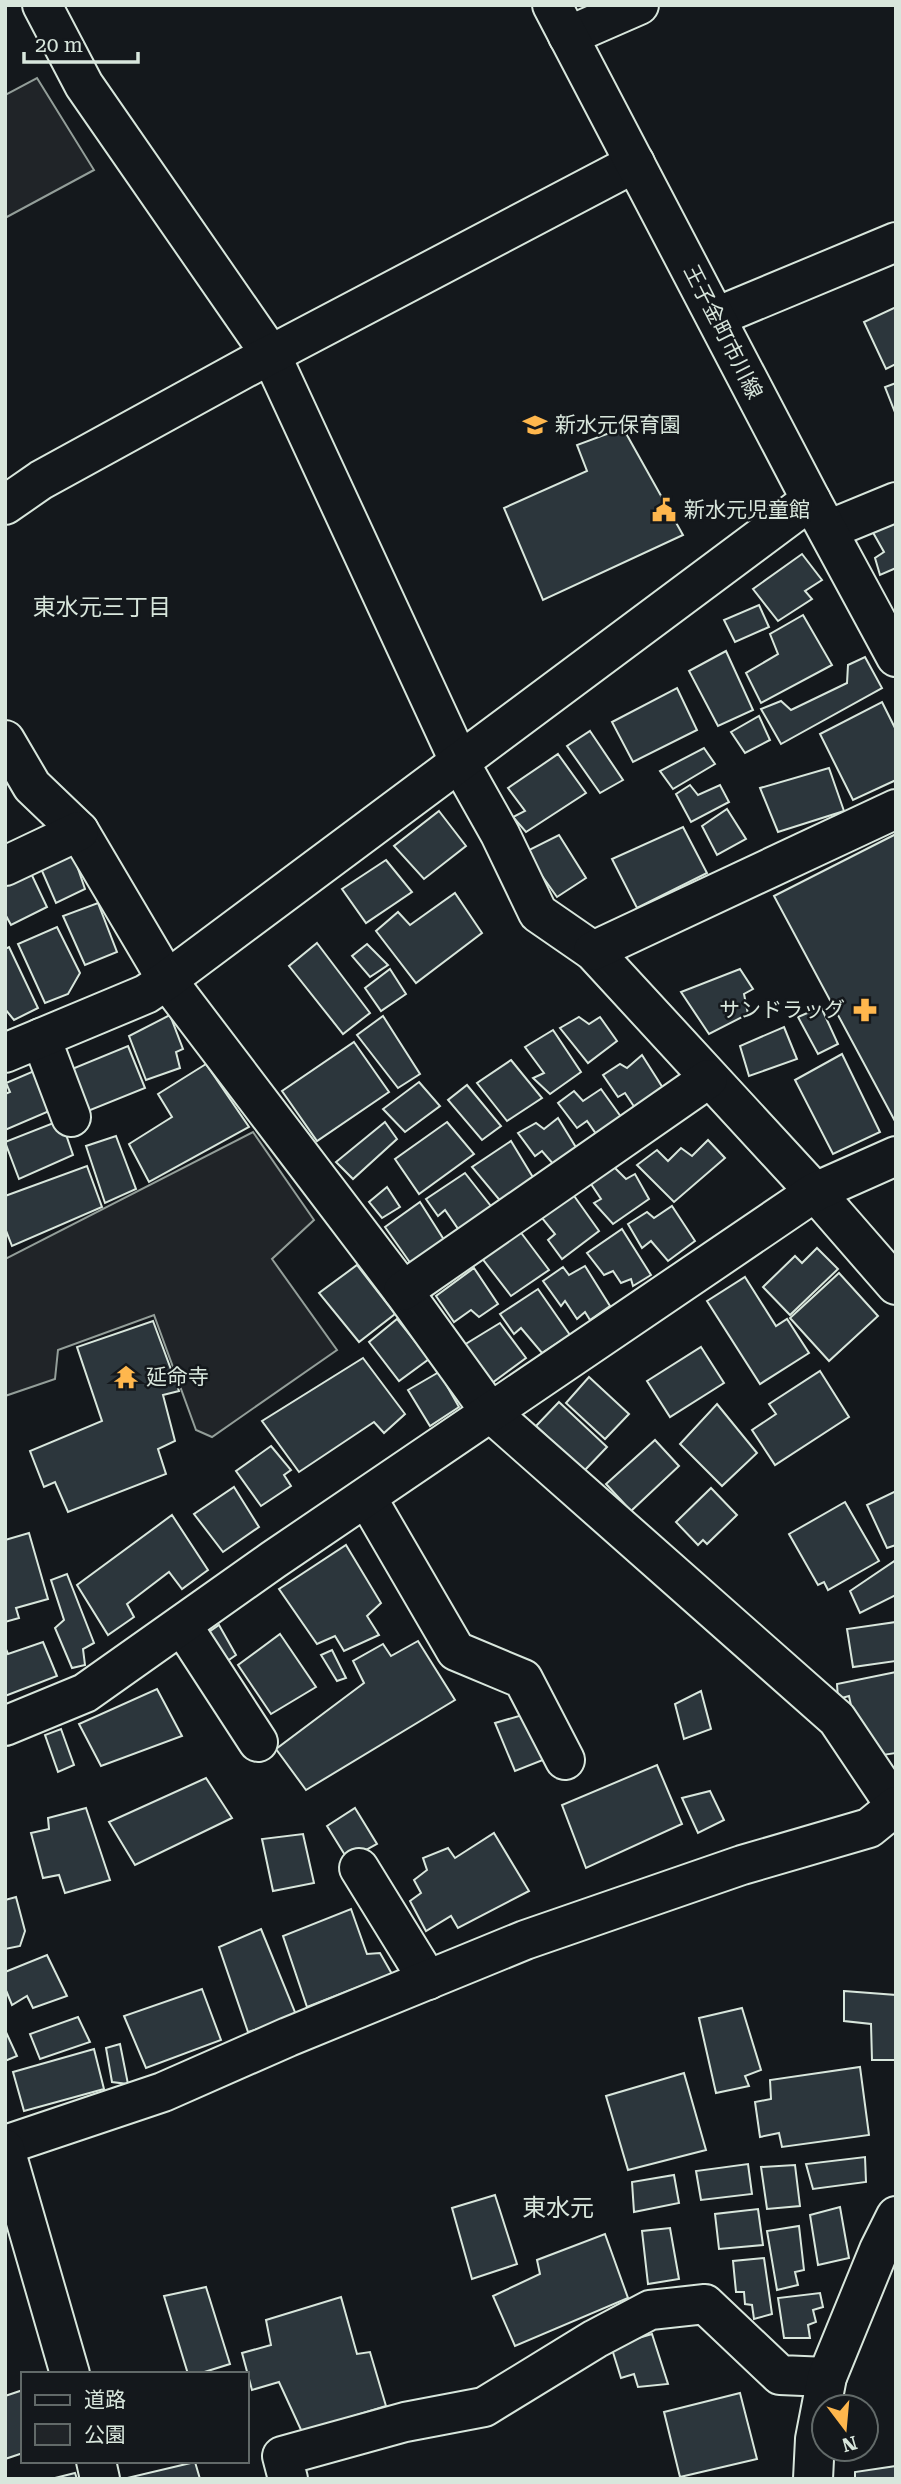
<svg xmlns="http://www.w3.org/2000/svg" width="901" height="2484" viewBox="0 0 901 2484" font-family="'Roboto Serif','Noto Sans JP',serif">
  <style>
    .green { fill: #202428; stroke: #939e99; stroke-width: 2 }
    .building { fill: #2c363c; stroke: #d8e6dc; stroke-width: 2 }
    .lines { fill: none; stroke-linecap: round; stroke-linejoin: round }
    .minor-casing { stroke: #d8e6dc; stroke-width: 42 }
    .major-casing { stroke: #d8e6dc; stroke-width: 42 }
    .minor { stroke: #14181c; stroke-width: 38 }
    .major { stroke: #14181c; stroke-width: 38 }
    .labels { text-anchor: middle; stroke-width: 5; stroke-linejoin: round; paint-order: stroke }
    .street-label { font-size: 21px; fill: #d8e6dc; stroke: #14181c }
    .poi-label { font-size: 21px; fill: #d8e6dc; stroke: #14181c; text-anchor: start }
    .neighbourhood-label { font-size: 23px; fill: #d8e6dc; stroke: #14181c }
    .quarter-label { font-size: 24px; fill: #d8e6dc; stroke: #14181c }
  </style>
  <rect width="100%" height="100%" fill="#14181c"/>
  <g class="green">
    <path d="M37,78L94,170L5,218V95Z"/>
    <path d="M253,1132L314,1220L272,1259L337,1350L212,1437L196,1430L154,1315L58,1350L55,1379L5,1396V1259Z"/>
  </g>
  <g class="building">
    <path d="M896,307V364L886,369L864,322Z"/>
    <path d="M896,383V415L885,387Z"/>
    <path d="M623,428L683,535L543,600L504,508L587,471L577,445Z"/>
    <path d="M896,516V568L880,575L875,558L884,552L871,529Z"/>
    <path d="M802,554L822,580L805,591L812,599L778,621L753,589Z"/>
    <path d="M759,605L769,627L735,642L724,620Z"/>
    <path d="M803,615L832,665L761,703L746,673L778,654L770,634Z"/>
    <path d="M726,651L753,710L718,726L689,671Z"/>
    <path d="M865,657L882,688L781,744L761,709L781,701L791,710L847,683L848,665Z"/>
    <path d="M677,688L697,730L633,762L612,722Z"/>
    <path d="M882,702L896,730V780L853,800L820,734Z"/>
    <path d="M759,716L770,740L745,753L731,732Z"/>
    <path d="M590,731L623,780L600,793L567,746Z"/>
    <path d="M704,748L715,764L673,789L660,771Z"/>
    <path d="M558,754L586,793L526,832L513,817L525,811L508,788Z"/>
    <path d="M829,768L844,811L778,832L760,788Z"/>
    <path d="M690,785L698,795L720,785L729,802L691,822L676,794Z"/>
    <path d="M727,809L746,839L717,855L702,826Z"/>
    <path d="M439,811L466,846L424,879L394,846Z"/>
    <path d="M683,827L707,873L637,908L612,859Z"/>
    <path d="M896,834V1123L774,896Z"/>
    <path d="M559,835L586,878L557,897L525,852Z"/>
    <path d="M72,851L85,889L56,903L39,864Z"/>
    <path d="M386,860L412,892L366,923L342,889Z"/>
    <path d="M28,867L47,907L11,925L5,914V878Z"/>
    <path d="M455,893L482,933L416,983L376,931L398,912L410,925Z"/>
    <path d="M98,903L117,952L85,965L63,916Z"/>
    <path d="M57,927L80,973L68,994L45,1003L18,944Z"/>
    <path d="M317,943L370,1013L343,1034L289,966Z"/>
    <path d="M367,944L388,965L370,977L352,956Z"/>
    <path d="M9,947L38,1008L14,1020L5,1009V949Z"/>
    <path d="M390,969L406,994L381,1011L365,988Z"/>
    <path d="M740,969L753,989L744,994L748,1014L709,1034L681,992Z"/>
    <path d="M821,1007L838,1044L818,1054L798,1017Z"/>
    <path d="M170,1015L183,1049L176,1052L180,1068L146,1080L129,1036Z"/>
    <path d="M383,1016L420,1074L398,1088L357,1035Z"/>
    <path d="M579,1017L589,1024L600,1017L617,1041L588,1063L560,1028Z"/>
    <path d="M784,1027L797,1059L749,1076L740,1046Z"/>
    <path d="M553,1030L581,1072L550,1094L533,1078L544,1073L525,1047Z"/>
    <path d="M354,1042L389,1092L317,1141L282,1091Z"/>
    <path d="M128,1046L145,1088L88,1111L72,1069Z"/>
    <path d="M842,1054L880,1132L833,1154L795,1080Z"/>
    <path d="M642,1055L668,1096L639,1114L625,1093L618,1097L603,1075L620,1064L627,1068Z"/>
    <path d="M511,1060L542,1098L507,1121L477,1083Z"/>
    <path d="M206,1064L249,1127L149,1182L129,1144L172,1117L158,1094Z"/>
    <path d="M41,1068L54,1109L5,1130V1094L10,1092L6,1083Z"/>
    <path d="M419,1082L440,1106L405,1132L383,1109Z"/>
    <path d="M467,1085L501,1126L482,1140L448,1100Z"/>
    <path d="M601,1089L624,1121L601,1141L587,1121L577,1128L558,1103L574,1091L583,1101Z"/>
    <path d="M558,1118L577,1149L554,1165L542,1151L535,1156L518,1133L536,1123L544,1129Z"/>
    <path d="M61,1120L73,1155L19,1179L5,1142Z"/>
    <path d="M385,1122L397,1139L353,1179L336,1162Z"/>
    <path d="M447,1122L474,1154L419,1194L395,1159Z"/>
    <path d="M116,1136L136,1189L105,1203L86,1146Z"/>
    <path d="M708,1140L725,1158L674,1202L637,1165L657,1150L668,1161L681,1148L692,1156Z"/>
    <path d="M511,1141L534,1179L502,1203L472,1167Z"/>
    <path d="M87,1166L102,1207L12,1246L5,1228V1196Z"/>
    <path d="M614,1167L626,1179L635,1174L649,1199L613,1224L594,1203L601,1199L591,1184Z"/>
    <path d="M465,1173L494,1210L461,1233L445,1210L438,1216L426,1199Z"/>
    <path d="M387,1187L400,1207L382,1218L369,1202Z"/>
    <path d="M572,1193L599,1231L562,1259L548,1240L555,1234L542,1218Z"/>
    <path d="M420,1202L446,1243L411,1264L385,1227Z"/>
    <path d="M672,1206L695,1241L668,1261L651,1241L642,1248L628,1224L647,1212L654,1218Z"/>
    <path d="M622,1229L651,1275L633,1286L631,1279L621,1283L613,1271L604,1275L587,1253Z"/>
    <path d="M519,1230L549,1270L511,1296L481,1257Z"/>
    <path d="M817,1248L838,1269L790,1315L763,1287L795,1256L802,1263Z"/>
    <path d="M357,1265L395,1314L359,1342L319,1293Z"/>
    <path d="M585,1266L610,1306L590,1320L585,1312L577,1319L565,1301L561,1306L543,1281L563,1267L569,1275Z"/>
    <path d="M474,1268L498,1304L479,1317L471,1310L454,1322L436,1296Z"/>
    <path d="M839,1273L878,1316L829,1361L790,1318Z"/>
    <path d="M745,1277L776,1326L787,1319L809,1353L760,1384L707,1301Z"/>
    <path d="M538,1289L570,1335L542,1353L521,1328L514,1334L500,1314Z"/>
    <path d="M397,1319L429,1359L399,1381L369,1342Z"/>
    <path d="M153,1321L179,1391L163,1395L175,1441L158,1449L166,1474L68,1512L55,1482L44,1487L30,1451L102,1421L77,1347Z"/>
    <path d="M500,1323L526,1358L492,1383L464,1345Z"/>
    <path d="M701,1347L724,1383L670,1417L647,1381Z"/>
    <path d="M363,1358L405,1414L384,1433L374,1422L299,1472L262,1421Z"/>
    <path d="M820,1371L849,1417L775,1465L752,1430L776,1414L769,1404Z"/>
    <path d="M439,1372L459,1407L430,1426L408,1390Z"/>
    <path d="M589,1377L629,1414L605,1439L566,1403Z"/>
    <path d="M559,1402L607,1447L584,1471L536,1426Z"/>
    <path d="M717,1404L757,1453L722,1486L680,1444Z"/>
    <path d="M655,1440L679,1466L631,1511L606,1484Z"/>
    <path d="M271,1446L291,1470L284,1475L291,1486L261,1506L236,1471Z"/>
    <path d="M234,1487L259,1527L223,1552L194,1514Z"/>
    <path d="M711,1488L737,1515L707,1544L703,1540L698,1545L676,1522Z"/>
    <path d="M896,1491V1545L887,1548L867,1505Z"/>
    <path d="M845,1502L879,1561L828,1590L824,1582L818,1585L789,1534Z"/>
    <path d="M172,1515L208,1570L182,1589L169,1572L127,1604L134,1617L108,1635L77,1585Z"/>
    <path d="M29,1533L48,1599L16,1608L19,1618L5,1622V1540Z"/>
    <path d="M346,1545L381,1603L367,1616L379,1635L344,1651L335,1636L317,1644L279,1589Z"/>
    <path d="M896,1560V1595L860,1613L850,1591Z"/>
    <path d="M67,1574L94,1643L83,1649L85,1665L72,1668L55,1628L64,1620L51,1580Z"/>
    <path d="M896,1622V1661L853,1667L847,1629Z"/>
    <path d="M219,1625L236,1655L223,1664L206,1634Z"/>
    <path d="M280,1634L316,1687L271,1714L238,1665Z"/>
    <path d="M418,1641L455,1700L306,1790L276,1749L364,1683L353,1661L383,1644L391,1656Z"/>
    <path d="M43,1642L57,1676L5,1696V1647L8,1654Z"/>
    <path d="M332,1650L346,1678L337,1681L321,1655Z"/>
    <path d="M896,1672V1753L883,1755L853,1715L849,1696L838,1699L837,1684Z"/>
    <path d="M157,1689L182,1736L101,1766L79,1724Z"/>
    <path d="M701,1691L711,1729L684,1739L675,1704Z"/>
    <path d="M533,1712L553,1756L515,1771L495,1723Z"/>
    <path d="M61,1729L74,1765L58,1772L45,1735Z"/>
    <path d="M657,1765L682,1824L586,1868L562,1805Z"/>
    <path d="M206,1778L232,1818L135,1865L109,1822Z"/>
    <path d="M710,1791L724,1820L698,1833L682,1798Z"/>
    <path d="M86,1808L110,1880L65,1893L59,1875L43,1878L31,1833L49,1829L48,1818Z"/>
    <path d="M355,1808L377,1844L348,1860L327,1826Z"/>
    <path d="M494,1833L529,1891L458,1928L451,1916L426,1931L410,1901L421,1893L414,1880L427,1870L423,1858L448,1848L455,1858Z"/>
    <path d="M303,1834L314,1883L273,1891L262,1839Z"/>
    <path d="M16,1897L25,1931L20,1946L5,1949V1900Z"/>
    <path d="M351,1909L367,1954L380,1953L392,1974L307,2007L283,1936Z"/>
    <path d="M261,1929L297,2017L248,2032L219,1947Z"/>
    <path d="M47,1955L67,1996L33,2008L27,1996L12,2005L5,1988V1972Z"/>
    <path d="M202,1989L221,2040L146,2068L124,2016Z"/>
    <path d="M844,1991L896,1995V2060H872L871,2024L844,2021Z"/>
    <path d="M742,2008L761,2070L745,2076L749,2086L716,2093L699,2018Z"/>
    <path d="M78,2017L90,2042L40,2059L30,2034Z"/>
    <path d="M5,2030L17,2056L5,2061Z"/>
    <path d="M120,2044L128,2084L112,2082L106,2048Z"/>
    <path d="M94,2049L104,2089L24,2111L13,2072Z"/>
    <path d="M860,2067L869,2135L782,2147L779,2133L760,2137L755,2102L771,2099L770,2080Z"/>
    <path d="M684,2073L706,2150L628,2170L606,2096Z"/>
    <path d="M865,2157L866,2182L813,2189L806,2164Z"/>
    <path d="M748,2164L752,2194L701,2200L696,2171Z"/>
    <path d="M795,2165L800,2206L767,2209L761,2167Z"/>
    <path d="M674,2175L679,2203L634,2212L632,2182Z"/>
    <path d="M495,2195L517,2264L472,2279L452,2208Z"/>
    <path d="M840,2207L849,2258L818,2265L810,2215Z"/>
    <path d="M758,2209L763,2245L719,2249L715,2214Z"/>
    <path d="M799,2226L804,2270L795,2272L798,2285L777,2290L767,2231Z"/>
    <path d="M670,2228L679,2279L648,2284L642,2231Z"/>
    <path d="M605,2234L628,2298L515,2346L493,2296L540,2274L537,2260Z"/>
    <path d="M764,2258L772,2314L754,2319L752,2305L745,2304L744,2292H736L733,2261Z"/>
    <path d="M206,2287L230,2364L198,2374H188L164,2296Z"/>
    <path d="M820,2293L823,2307L813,2310L816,2322L808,2325L810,2338H784L778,2298Z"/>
    <path d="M341,2297L357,2354L370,2352L386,2406L302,2432L279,2382L252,2390L242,2353L271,2345L266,2320Z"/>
    <path d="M652,2334L668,2384L638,2387L634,2374L621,2378L611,2346Z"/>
    <path d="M23,2390V2453L5,2459V2396Z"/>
    <path d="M740,2393L757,2459L680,2477L664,2412Z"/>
    <path d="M195,2462L200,2479H128L127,2478Z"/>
    <path d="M896,2466V2479H855V2472Z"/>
    <path d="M75,2473L77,2479H51Z"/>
  </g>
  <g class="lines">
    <g class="minor-casing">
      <g id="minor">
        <path d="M42,5L84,85L271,355L460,763L500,834L538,913L593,951L815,1192L896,1285"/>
        <path d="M568,36L639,5"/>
        <path d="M716,317L896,242"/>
        <path d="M5,505L41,480L249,366L635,163"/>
        <path d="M828,530L896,502"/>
        <path d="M5,740L32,786L79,831L167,980L403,1291L491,1413L837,1719L896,1807"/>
        <path d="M5,866L79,831"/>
        <path d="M593,951L896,809"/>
        <path d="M41,1038L71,1117"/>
        <path d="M5,1053L146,994L167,980L811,500"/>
        <path d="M403,1291L708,1079"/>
        <path d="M367,1498L456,1651L523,1679L565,1760"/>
        <path d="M182,1625L258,1742"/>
        <path d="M5,1726L85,1693L273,1560L815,1192L896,1156"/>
        <path d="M359,1868L428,1980"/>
        <path d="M5,2145L163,2092L288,2037L525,1940L742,1865L869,1828L896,1806"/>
        <path d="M5,2149L70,2374"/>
        <path d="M96,2461L100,2479"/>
        <path d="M288,2479L282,2456L405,2422L484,2407L595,2339L650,2310L705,2304L780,2375L827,2377"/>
        <path d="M813,2479L815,2439L827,2377L879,2250L896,2216"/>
      </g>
    </g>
    <g class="major-casing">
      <path id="major" d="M552,5L811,500L896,657"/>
    </g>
    <use href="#minor" class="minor"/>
    <use href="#major" class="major"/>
  </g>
  <defs>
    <g id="school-bare" transform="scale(1.89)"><path d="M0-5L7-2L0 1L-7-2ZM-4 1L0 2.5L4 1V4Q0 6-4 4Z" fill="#ffb74d" stroke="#14181c" stroke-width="2.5" paint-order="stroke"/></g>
    <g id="civic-bare" transform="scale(1.89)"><path d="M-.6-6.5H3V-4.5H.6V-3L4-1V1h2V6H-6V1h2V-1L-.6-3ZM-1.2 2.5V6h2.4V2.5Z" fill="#ffb74d" stroke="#14181c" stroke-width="2.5" paint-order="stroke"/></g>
    <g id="pharmacy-bare" transform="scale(1.89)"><path d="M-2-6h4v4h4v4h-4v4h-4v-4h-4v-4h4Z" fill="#ffb74d" stroke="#14181c" stroke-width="2.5" paint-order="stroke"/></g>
    <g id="temple-bare" transform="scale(1.89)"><path d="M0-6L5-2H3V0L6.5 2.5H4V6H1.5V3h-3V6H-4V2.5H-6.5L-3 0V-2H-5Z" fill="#ffb74d" stroke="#14181c" stroke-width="2.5" paint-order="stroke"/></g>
  </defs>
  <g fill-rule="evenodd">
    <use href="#school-bare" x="535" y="425"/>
    <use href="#civic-bare" x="664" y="510"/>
    <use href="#pharmacy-bare" x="865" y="1010"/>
    <use href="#temple-bare" x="126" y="1377"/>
  </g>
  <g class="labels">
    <g class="street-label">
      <text transform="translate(723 332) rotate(63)" y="7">王子金町市川線</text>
    </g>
    <g class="poi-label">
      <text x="555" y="432">新水元保育園</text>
      <text x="684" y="517">新水元児童館</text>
      <text x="845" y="1017" text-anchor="end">サンドラッグ</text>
      <text x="146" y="1384">延命寺</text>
    </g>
    <g class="neighbourhood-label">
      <text x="102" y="615">東水元三丁目</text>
    </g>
    <g class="quarter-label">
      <text x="558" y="2216">東水元</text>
    </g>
  </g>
  <rect width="901" height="2484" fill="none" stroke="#d8e6dc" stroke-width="14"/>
  <rect x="21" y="2372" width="228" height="91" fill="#14181c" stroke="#626a69" stroke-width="2"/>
  <rect x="35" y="2395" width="35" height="10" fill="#14181c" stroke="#626a69" stroke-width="2"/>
  <text x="84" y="2407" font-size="21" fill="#d8e6dc">道路</text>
  <rect x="35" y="2424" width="35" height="21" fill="#202428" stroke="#626a69" stroke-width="2"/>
  <text x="84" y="2442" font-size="21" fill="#d8e6dc">公園</text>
  <g transform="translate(845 2428) rotate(164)"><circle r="33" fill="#14181c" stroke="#626a69" stroke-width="2"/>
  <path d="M0-5L12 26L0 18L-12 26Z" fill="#ffb74d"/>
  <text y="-10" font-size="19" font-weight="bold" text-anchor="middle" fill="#d8e6dc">N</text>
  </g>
  <path d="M24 52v10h114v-10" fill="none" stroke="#d8e6dc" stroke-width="3.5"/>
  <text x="35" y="52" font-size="21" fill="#d8e6dc" stroke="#14181c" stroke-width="5" paint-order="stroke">20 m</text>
</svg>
